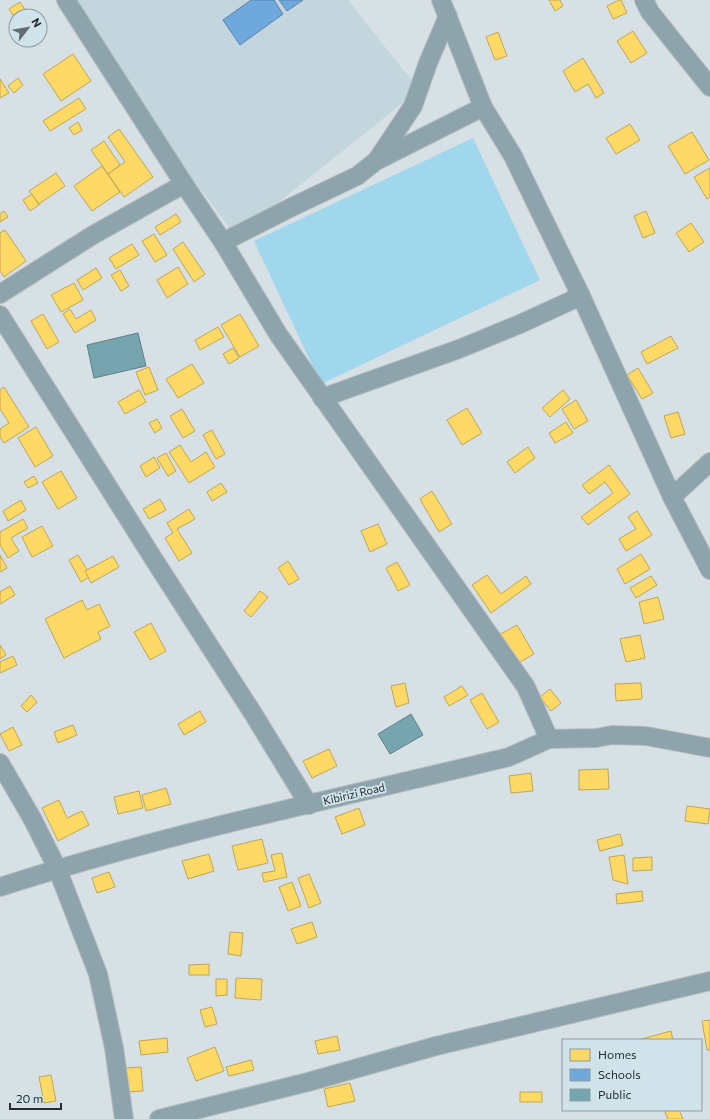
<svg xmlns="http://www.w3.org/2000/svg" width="710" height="1119" viewBox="0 0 710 1119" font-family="Commissioner,sans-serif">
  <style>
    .built { fill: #c3d6de }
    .green { fill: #a0d7ed }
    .homes { fill: #ffd966; stroke: #bea656 }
    .schools { fill: #6fa8dc; stroke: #5983a9 }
    .public { fill: #76a5af; stroke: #5e8189 }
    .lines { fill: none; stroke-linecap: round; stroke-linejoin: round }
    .minor-casing { stroke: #b5bcbf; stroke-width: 20 }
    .minor { stroke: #8ea4ac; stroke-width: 18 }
    .labels { text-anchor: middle; stroke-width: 4; stroke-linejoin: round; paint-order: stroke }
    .street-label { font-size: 11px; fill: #272e31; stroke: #d0e3eb }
  </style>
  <rect width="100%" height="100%" fill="#d6e0e5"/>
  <path class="built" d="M57,0H348L419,90L236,236Z"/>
  <path class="green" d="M473,138L540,280L321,384L254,241Z"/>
  <g class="homes">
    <path d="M549,0H560L563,6L555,11Z"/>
    <path d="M619,0H621L627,13L613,19L607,6Z"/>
    <path d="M20,2L29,16H16V20L9,9Z"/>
    <path d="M633,31L647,53L631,63L617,41Z"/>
    <path d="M498,32L507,56L495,60L486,37Z"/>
    <path d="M73,54L91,81L61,101L43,74Z"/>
    <path d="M583,58L604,93L596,98L588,84L575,92L563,71Z"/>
    <path d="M18,78L23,85L14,93L8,86Z"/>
    <path d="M0,79L9,93L0,98Z"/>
    <path d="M79,98L86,109L50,131L43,121Z"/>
    <path d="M78,122L82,130L74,135L69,128Z"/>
    <path d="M630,124L640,140L616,154L606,138Z"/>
    <path d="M119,129L153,177L124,197L108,174L125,162L108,137Z"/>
    <path d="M692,132L709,160L685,174L668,146Z"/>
    <path d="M104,141L120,165L108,174L91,150Z"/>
    <path d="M102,166L120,192L92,211L74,186Z"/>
    <path d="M710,168V197L707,199L694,177Z"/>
    <path d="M56,173L65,186L39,204L29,191Z"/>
    <path d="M32,194L39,205L30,211L23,200Z"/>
    <path d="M4,211L8,217L0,222V214Z"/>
    <path d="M646,211L655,233L643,238L634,216Z"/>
    <path d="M176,214L181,222L160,235L155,227Z"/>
    <path d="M691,223L704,242L689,252L676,233Z"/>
    <path d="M5,230L26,261L4,277L0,271V233Z"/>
    <path d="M154,234L167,255L155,262L142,241Z"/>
    <path d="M183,242L205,274L194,282L173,249Z"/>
    <path d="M132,244L139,255L116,269L109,258Z"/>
    <path d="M178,267L188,284L167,298L157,280Z"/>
    <path d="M96,268L102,278L83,290L77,280Z"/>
    <path d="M120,270L129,286L121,291L111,275Z"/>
    <path d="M74,283L83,300L61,312L51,295Z"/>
    <path d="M70,309L76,319L91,310L96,320L75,333L63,314Z"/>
    <path d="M43,314L59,342L47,349L31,321Z"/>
    <path d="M240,314L259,346L240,357L221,325Z"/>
    <path d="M218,327L224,337L200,350L195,340Z"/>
    <path d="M671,336L678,348L647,364L641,352Z"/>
    <path d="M233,348L239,358L229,364L223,354Z"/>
    <path d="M192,364L204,383L178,398L166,379Z"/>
    <path d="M149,367L158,390L145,395L136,372Z"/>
    <path d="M638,368L653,393L642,399L627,375Z"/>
    <path d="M4,387L29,427L4,443L0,437V429L9,423L0,409V390Z"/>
    <path d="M139,390L146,402L125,414L118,402Z"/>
    <path d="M563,390L570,399L550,417L542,408Z"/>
    <path d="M576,400L588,421L574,429L562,409Z"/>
    <path d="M467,408L482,433L462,445L447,420Z"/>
    <path d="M182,409L195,431L183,438L170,416Z"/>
    <path d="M678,412L685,434L671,438L664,416Z"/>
    <path d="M157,419L162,428L155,433L149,423Z"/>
    <path d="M566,422L573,433L555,443L549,433Z"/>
    <path d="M36,427L53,456L35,467L18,438Z"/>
    <path d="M212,430L225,454L216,459L203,435Z"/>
    <path d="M180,445L191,462L206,452L215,467L189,483L169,452Z"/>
    <path d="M528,447L535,458L515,473L507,462Z"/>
    <path d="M166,453L176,471L168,476L157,458Z"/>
    <path d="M154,457L160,468L146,477L140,466Z"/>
    <path d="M609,465L630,494L588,525L581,517L613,493L605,482L589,494L582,485Z"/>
    <path d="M61,471L77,498L58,509L42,482Z"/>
    <path d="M34,476L38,483L28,488L24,482Z"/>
    <path d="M221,483L227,492L212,501L207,492Z"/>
    <path d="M432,491L452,524L439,532L420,499Z"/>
    <path d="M160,499L166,510L149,519L143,509Z"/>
    <path d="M21,500L26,510L8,521L3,511Z"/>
    <path d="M189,509L195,519L177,529L192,553L179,561L165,538L173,533L167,523Z"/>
    <path d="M637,511L652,535L626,551L619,539L636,529L628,517Z"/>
    <path d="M23,519L28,528L11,538L19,551L8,558L0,545V532Z"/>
    <path d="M378,524L387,544L370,552L361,531Z"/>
    <path d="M42,526L53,546L32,557L22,537Z"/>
    <path d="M641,554L650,569L625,584L617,569Z"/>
    <path d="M0,555L7,568L0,572Z"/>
    <path d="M78,555L91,576L81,582L69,560Z"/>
    <path d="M113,556L119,567L91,583L85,571Z"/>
    <path d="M288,561L299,579L289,585L278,568Z"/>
    <path d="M397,562L410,585L398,591L386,568Z"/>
    <path d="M487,575L501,594L526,576L531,584L491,613L472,585Z"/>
    <path d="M651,576L657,585L636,598L630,588Z"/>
    <path d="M10,586L15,595L0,604V592Z"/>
    <path d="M260,591L268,597L251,617L244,611Z"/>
    <path d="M658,597L664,619L644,624L639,602Z"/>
    <path d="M82,600L87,610L99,604L110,626L98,632L101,639L64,658L45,619Z"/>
    <path d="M151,623L166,651L150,660L134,632Z"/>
    <path d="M517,625L534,654L515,665L499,635Z"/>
    <path d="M640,635L645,658L626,662L620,639Z"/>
    <path d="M0,645L6,655L0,659Z"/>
    <path d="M13,656L17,665L0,673V662Z"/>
    <path d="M405,683L409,703L396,707L391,686Z"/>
    <path d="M641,683L642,699L616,701L615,684Z"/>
    <path d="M462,686L468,695L449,706L444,697Z"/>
    <path d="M550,689L561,703L551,711L540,697Z"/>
    <path d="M482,693L499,722L487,729L470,700Z"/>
    <path d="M31,695L37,702L27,712L21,706Z"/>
    <path d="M200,711L206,722L184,735L178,724Z"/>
    <path d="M73,725L77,735L58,743L54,732Z"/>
    <path d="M13,727L22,745L9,751L0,734Z"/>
    <path d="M329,749L337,766L312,778L303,761Z"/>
    <path d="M608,769L609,789L579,790V770Z"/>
    <path d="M531,773L533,791L511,793L509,776Z"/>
    <path d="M166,788L171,804L146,811L142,795Z"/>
    <path d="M139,791L143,808L118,814L114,797Z"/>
    <path d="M59,800L67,818L82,811L89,825L58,841L42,808Z"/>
    <path d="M687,806L710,809L708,824L685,821Z"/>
    <path d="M359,808L365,825L342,834L335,817Z"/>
    <path d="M620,834L623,845L600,851L597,840Z"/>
    <path d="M262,839L268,863L238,870L232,846Z"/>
    <path d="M282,853L287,877L264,882L262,873L275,871L271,855Z"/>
    <path d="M209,854L214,871L188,879L182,861Z"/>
    <path d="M624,855L628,884L613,880L609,857Z"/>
    <path d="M652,857V870L633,871V858Z"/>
    <path d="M109,872L115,887L97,893L92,878Z"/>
    <path d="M309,874L321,903L309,908L298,878Z"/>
    <path d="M292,882L301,906L288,911L279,887Z"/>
    <path d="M642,891L643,901L617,904L616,894Z"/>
    <path d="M312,922L317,937L297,944L291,929Z"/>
    <path d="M230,932L243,933L241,956L228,954Z"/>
    <path d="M209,964V975H189V965Z"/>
    <path d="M236,978L262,979L261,1000L235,998Z"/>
    <path d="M216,979H227V995L216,996Z"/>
    <path d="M212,1007L217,1024L205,1027L200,1010Z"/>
    <path d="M710,1020V1050H707L702,1021Z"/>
    <path d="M671,1031L673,1040H638Z"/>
    <path d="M337,1036L340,1050L318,1054L315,1041Z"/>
    <path d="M167,1038L168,1052L141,1055L139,1041Z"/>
    <path d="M215,1047L224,1071L196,1081L187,1058Z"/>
    <path d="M251,1060L254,1070L229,1076L226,1067Z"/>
    <path d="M141,1067L143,1091L127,1092L125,1068Z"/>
    <path d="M51,1075L56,1101L44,1103L39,1077Z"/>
    <path d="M350,1083L355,1101L328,1107L324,1089Z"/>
    <rect x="520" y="1092" width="22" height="10"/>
    <path d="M664,1110H679L683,1119H668Z"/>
  </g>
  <g class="schools">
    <path d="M251,0H274L283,14L240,45L223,20Z"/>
    <path d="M279,0H303L287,11Z"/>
  </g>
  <g class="public">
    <path d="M138,333L146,366L94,378L87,345Z"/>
    <path d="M411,714L423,735L390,754L378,734Z"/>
  </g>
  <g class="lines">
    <g class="minor-casing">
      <g id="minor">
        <path d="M66,0L184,184L223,242L278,334L526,687L549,739"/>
        <path d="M441,0L483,107L513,156L525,181L581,296L672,497L710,570"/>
        <path d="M644,0L650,12L710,87"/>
        <path d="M377,160L413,106L428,63L448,16"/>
        <path d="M223,242L294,206L357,176L376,161L483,107"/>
        <path d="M0,294L93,235L184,184"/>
        <path d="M0,315L153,558L254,715L309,805"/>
        <path d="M322,398L459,349L520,324L581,296"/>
        <path d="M672,497L710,462"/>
        <path d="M0,763L33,820L57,868L98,974L114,1048L124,1119"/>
        <path d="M0,887C167,833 339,798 509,757L549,739L596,738L612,735L646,736L710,748"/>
        <path d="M159,1119L308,1082L436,1046L710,981"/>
      </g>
    </g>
    <use href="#minor" class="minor"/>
  </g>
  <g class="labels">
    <g class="street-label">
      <text transform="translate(354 794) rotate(-13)" y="4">Kibirizi Road</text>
    </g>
  </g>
  <rect x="562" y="1039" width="140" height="72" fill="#d0e3eb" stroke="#8c9ba1"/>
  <rect x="570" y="1049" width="20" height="12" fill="#ffd966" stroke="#8c9ba1"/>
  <text x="598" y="1059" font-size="12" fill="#272e31">Homes</text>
  <rect x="570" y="1069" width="20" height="12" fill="#6fa8dc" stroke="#8c9ba1"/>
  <text x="598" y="1079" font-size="12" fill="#272e31">Schools</text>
  <rect x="570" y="1089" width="20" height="12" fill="#76a5af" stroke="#8c9ba1"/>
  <text x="598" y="1099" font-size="12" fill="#272e31">Public</text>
  <g transform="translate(28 28) rotate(59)"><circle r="19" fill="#d0e3eb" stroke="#8c9ba1"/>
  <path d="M0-3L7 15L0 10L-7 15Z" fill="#646c70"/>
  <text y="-6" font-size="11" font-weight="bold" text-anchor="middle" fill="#272e31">N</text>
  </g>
  <path d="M10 1103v6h51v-6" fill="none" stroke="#272e31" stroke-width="2"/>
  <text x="16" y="1103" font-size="12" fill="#272e31" stroke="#d0e3eb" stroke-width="3" paint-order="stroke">20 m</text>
</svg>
